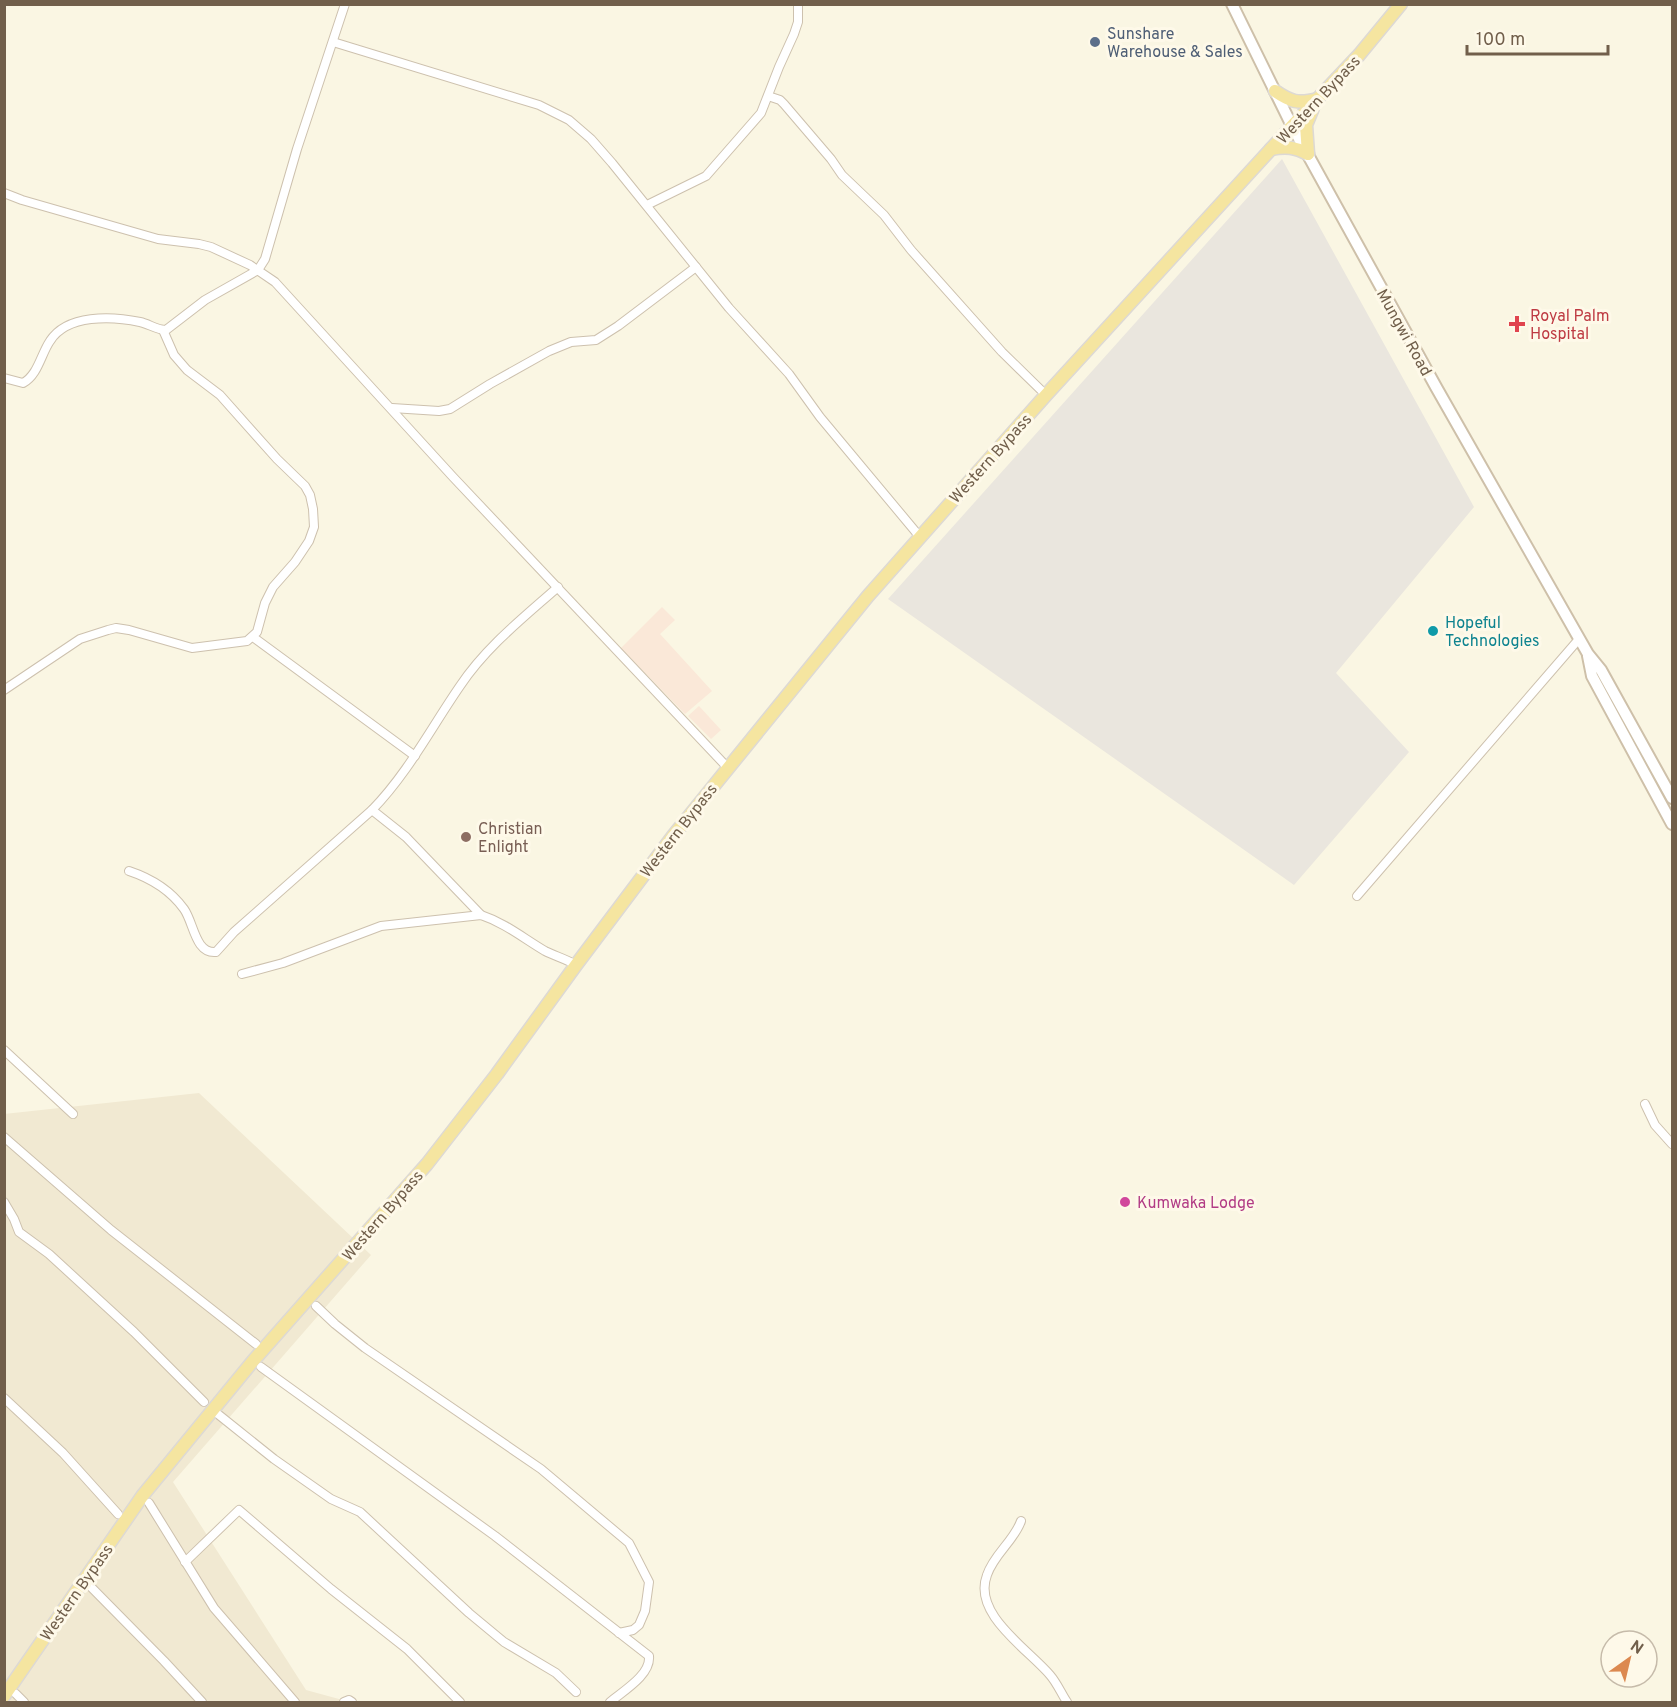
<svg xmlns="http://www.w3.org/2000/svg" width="1677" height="1707" viewBox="0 0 1677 1707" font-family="Overpass,sans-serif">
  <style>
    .residential { fill: #f1e9d2 }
    .commercial { fill: #fae8d8 }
    .industrial { fill: #eae6de }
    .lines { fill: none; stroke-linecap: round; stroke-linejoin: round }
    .street-casing { stroke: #cdc1ae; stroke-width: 10 }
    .secondary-casing { stroke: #cec0a9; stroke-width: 14 }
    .primary-casing { stroke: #ddd9d4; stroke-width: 15 }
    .street { stroke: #fff; stroke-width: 8 }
    .secondary { stroke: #fff; stroke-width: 10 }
    .primary { stroke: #f5e5a0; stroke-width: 12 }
    .service-dot { fill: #5c6f8a; stroke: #fef9e9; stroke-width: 2 }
    .health-dot { fill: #e0444e; stroke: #fef9e9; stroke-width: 2 }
    .culture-dot { fill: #0f9aa8; stroke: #fef9e9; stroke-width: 2 }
    .education-dot { fill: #8d6e63; stroke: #fef9e9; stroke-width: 2 }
    .hotel-dot { fill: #d1479c; stroke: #fef9e9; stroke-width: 2 }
    .labels { text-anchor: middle; stroke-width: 6; stroke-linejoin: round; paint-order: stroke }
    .service-label { font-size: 16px; fill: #4e5e75; stroke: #fef9e9; text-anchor: start }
    .street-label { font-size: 16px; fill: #715f4b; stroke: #fef9e9 }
    .health-label { font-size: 16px; fill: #be3a42; stroke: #fef9e9; text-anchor: start }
    .culture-label { font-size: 16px; fill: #0d838f; stroke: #fef9e9; text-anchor: start }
    .education-label { font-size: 16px; fill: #785e54; stroke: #fef9e9; text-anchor: start }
    .hotel-label { font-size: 16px; fill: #b23c85; stroke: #fef9e9; text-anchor: start }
  </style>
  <rect width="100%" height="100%" fill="#faf6e3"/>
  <path class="residential" d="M199,1093L371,1255L173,1482L306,1690L350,1702H5L4,1114Z"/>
  <g class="commercial">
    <path d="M662,607L675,620L660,634L712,691L685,714L621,648Z"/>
    <path d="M699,706L721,730L711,739L688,716Z"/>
  </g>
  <path class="industrial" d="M1282,159L1474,507L1336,673L1409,752L1294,885L888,599Z"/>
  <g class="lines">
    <g class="street-casing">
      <g id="street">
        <path d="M333,42L539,105L569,120L591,139L612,163L729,308L789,374L820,417L920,537"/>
        <path d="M768,96L780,100L784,104L831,159L842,175L884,215L911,250L1002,352L1046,395"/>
        <path d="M4,193L22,200L158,239L199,244L211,247L250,265L275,282L453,477L727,767"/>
        <path d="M647,205L706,176L761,113L779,67L794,34L798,22V4"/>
        <path d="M4,378L23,383C38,375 41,354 50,341C67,314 112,316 140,322C149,324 157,330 166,330L205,300L258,270L265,259L297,149L345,4"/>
        <path d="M392,408L439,411L450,409L490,384L549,351L571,342L596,340L618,326L696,267"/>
        <path d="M253,637L415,756"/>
        <path d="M4,690L80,639L108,630L116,628L129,630L192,648L247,641L257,632L265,603L273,587L295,562L309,541L314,527L313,509L310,495L305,486L277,459L220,395L187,370L174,355L163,330"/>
        <path d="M372,810L406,837L481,915"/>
        <path d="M129,871C150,878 171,891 184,909C194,923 195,954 216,952L234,932L372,810C408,773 431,728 460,686C486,647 523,618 558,587"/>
        <path d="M1357,896L1579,639"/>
        <path d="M242,974L283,963L381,926L481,915C505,923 523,938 545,951C555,956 566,959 576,965"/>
        <path d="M4,1050L73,1114"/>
        <path d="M1645,1104L1655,1125L1672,1144"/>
        <path d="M4,1137L111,1230L256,1344"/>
        <path d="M4,1202L14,1219L19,1232L49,1254L134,1332L204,1402"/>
        <path d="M316,1306L335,1324L365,1348L541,1469L629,1543L649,1582L645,1611L639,1625L633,1630L619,1633"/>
        <path d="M261,1367L495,1536L649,1656C651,1675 623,1691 610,1702"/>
        <path d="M4,1398L63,1453L118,1514"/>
        <path d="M219,1415L274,1459L331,1499L360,1512L469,1613L504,1642L556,1673L576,1692"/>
        <path d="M149,1503L214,1608L295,1702"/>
        <path d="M1021,1521C1014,1541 994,1554 987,1575C972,1614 1028,1649 1050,1675C1057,1683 1061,1693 1067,1702"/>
        <path d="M185,1562L239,1510L331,1589L407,1649L460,1702"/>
        <path d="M91,1587L164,1661L202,1702"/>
        <path d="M16,1694L24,1702"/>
        <path d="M344,1702L349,1700L352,1702"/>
      </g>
    </g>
    <g class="secondary-casing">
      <g id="secondary">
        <path d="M1232,4L1292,126L1436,387L1588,654L1601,670L1672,798"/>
        <path d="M1588,656L1592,676L1672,824"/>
      </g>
    </g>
    <g class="primary-casing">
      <g id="primary">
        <path d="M1275,91C1291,102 1298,104 1318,99"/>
        <path d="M1271,149C1286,146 1295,147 1308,154"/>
        <path d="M1308,154L1306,125L1313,108"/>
        <path d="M4,1696L143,1495L253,1361L427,1164L497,1074L576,965L673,836L868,596L1046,395L1292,126L1359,55L1401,4"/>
      </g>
    </g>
    <use href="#street" class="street"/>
    <use href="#secondary" class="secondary"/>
    <use href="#primary" class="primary"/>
  </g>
  <circle class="service-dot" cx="1095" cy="42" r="6"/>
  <path class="health-dot" d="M1514 315h6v6h6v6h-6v6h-6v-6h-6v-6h6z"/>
  <circle class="culture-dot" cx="1433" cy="631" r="6"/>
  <circle class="education-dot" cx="466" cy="837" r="6"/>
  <circle class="hotel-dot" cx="1125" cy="1202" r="6"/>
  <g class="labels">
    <g class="service-label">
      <text x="1107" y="39">Sunshare<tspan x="1107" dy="18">Warehouse &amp; Sales</tspan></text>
    </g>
    <g class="street-label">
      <text transform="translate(1318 99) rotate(-47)" y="6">Western Bypass</text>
      <text transform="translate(1405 332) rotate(61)" y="6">Mungwi Road</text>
      <text transform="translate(990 458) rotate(-48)" y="6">Western Bypass</text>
      <text transform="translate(678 830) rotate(-52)" y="6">Western Bypass</text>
      <text transform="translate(382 1215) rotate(-49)" y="6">Western Bypass</text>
      <text transform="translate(76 1592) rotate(-55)" y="6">Western Bypass</text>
    </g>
    <g class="health-label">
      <text x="1530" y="321">Royal Palm<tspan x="1530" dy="18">Hospital</tspan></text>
    </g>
    <g class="culture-label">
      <text x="1445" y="628">Hopeful<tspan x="1445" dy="18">Technologies</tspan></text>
    </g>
    <g class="education-label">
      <text x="478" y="834">Christian<tspan x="478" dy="18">Enlight</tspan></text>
    </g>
    <g class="hotel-label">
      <text x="1137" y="1208">Kumwaka Lodge</text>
    </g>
  </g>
  <rect width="1677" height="1707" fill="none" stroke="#715f4b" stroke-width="12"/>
  <g transform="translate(1629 1659) rotate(34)"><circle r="28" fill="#fef9e9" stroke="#c6bbaa" stroke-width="1.5"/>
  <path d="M0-4.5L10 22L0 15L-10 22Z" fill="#dc8950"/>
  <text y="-9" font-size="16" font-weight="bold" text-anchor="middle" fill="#715f4b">N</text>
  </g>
  <path d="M1467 45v9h141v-9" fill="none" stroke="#715f4b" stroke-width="3"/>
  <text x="1476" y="45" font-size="18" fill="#715f4b" stroke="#fef9e9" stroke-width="4.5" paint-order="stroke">100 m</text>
</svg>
